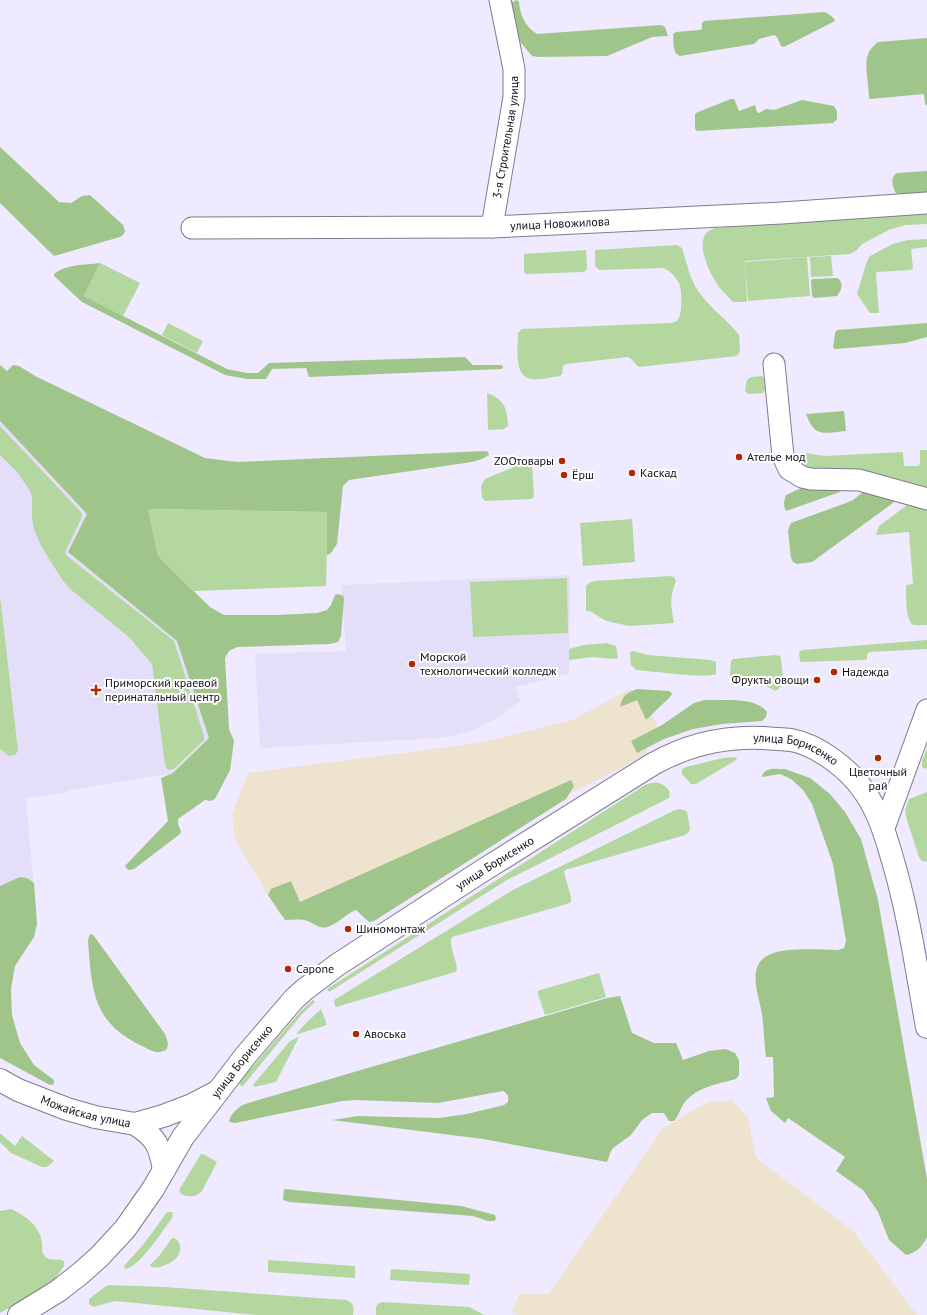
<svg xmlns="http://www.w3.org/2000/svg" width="927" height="1315" viewBox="0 0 927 1315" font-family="'PT Sans',sans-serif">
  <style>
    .industrial { fill: #ede3ce }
    .built { fill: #e4def9 }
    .green { fill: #b4d7a0 }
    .forest { fill: #a0c58a }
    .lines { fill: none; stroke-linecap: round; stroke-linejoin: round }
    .street-casing { stroke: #7f7b8d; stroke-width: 23 }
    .secondary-casing { stroke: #7f7b8d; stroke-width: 24 }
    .primary-casing { stroke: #7f7b8d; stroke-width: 24 }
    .street { stroke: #fff; stroke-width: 21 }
    .secondary { stroke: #fff; stroke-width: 22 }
    .primary { stroke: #fff; stroke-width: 22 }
    .poi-dot { fill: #b22700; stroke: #fff; stroke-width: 1.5 }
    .labels { text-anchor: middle; stroke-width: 4; stroke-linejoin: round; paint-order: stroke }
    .street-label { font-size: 12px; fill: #110f16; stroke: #fff }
    .poi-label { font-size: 12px; fill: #110f16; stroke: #fff; text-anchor: start }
  </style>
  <rect width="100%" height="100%" fill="#efeaff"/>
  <g class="industrial">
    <path d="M628,690L639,691L657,725L644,756L577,790L306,915H280L235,840L232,814L248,773L479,743L573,720Z"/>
    <path d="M732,1100L748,1118L756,1158L854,1232L917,1315H517L511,1312L520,1294H549L662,1129L708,1102Z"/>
  </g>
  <g class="built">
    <path d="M0,421L87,514L68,552L177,641L209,738L173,773L70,790L69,791L64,792V793L26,798L37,924L0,944Z"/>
    <path d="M570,575L569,674L516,687L520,701L495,719L476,729L456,735L440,738L260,748L255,654L346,651L341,585Z"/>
  </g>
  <g class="green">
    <path d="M927,212V224L905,225L889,230L862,244L857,250L850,254L745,261L747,301L745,302H733C729,297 724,293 720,288C711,277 697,248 705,235C707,231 711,230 715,228Z"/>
    <path d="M927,239V247L911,249L913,268L911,270L877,272L876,274L879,313H870L857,294L867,261L870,256L893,244L908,240Z"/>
    <path d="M677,245L682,248C686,261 689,274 695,286C705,303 722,316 735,330L739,335L740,352L736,356L639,367C634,364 633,359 628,357L566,364L563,366L562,374L560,376C552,377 539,380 532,379C513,377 518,347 518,333L522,329L671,323C673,322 675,322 677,321C683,315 682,290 679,283C676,277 669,270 663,268L599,270L595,266V250Z"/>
    <path d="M586,250L587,269L584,272L525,274L524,271V254Z"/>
    <path d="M831,256L833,276L811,277L810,257Z"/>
    <path d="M807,257L810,296L748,301L745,262Z"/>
    <path d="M100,263L140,283L123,316L84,296Z"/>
    <path d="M168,323L203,341L197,353L162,335Z"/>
    <path d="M762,376L764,378L765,390L763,393L748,394L745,391L747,380L751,377Z"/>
    <path d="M487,393C505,400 507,408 508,426L504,429L488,430Z"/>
    <path d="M0,426L81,512L82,515L81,519L66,550L65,553L67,556L174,641L204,736V740L174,769L168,770L166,767L164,758L152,664L129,637L70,589L61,578L40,544L34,529L32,517V496L29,489L17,472L0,455Z"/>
    <path d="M920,450H927V489L808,468L798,463V459L806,453L824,456L902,452L903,453L904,465L905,466H918L920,464Z"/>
    <path d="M529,461L532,464L534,497L531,499L485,501L482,497L481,486L485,479Z"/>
    <path d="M910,503L927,506V625C923,625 918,626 914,625C905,622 906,593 906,585L913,584L909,532L876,535L879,526Z"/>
    <path d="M148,509L328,512L326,586L194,591L158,556Z"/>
    <path d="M632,519L635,562L583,566L580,523Z"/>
    <path d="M670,576L674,577L676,581C669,600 671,604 674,623L629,626L606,621L590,611H586V586L589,583L595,581Z"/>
    <path d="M567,578L568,633L473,637L470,582Z"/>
    <path d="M0,596L18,751L15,755L9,756L0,749Z"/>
    <path d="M927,640V649L869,652L867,654V659L864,660L802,662L800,661L799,652L803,650Z"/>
    <path d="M607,643L616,646L618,658L613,659L592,657L569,660V649L584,645Z"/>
    <path d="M633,651L648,655L711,660L716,662V674C706,679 651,671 636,670L631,665L630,652Z"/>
    <path d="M775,655L780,656C782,662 784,681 781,686C780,688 778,689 776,691L755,681L732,678L730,674L731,661L733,659Z"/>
    <path d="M927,748V768L925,769L922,767V761Z"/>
    <path d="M735,757L737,759L736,760L696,784H691L682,774V769L686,767L723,758Z"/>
    <path d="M651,783C654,783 656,782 658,783C666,785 672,791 669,798L507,880L329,992L327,989L645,785Z"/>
    <path d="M927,792V862L922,861L919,857L906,817L905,810L909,799Z"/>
    <path d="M680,809L684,810L687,812L690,828L689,832L685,835L565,870L564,872L571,897V902L567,904L452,937C448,946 457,960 457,970L455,972L336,1007L335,1006L334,1000L513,890L675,810Z"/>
    <path d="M599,973L606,997L545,1015L537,991Z"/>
    <path d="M313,1000L315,1002L302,1014L242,1087L240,1084V1081L301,1011Z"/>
    <path d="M321,1009L327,1025L298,1034L297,1033L307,1022Z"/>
    <path d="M299,1037L276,1082L254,1087L253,1085L290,1041Z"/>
    <path d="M0,1133L15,1146L22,1136L54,1161L47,1167H42L11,1153L0,1142Z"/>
    <path d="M201,1154H203L217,1162L202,1191C195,1198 189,1197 181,1194L179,1190Z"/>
    <path d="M11,1209C26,1216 40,1226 42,1243C43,1247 41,1252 44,1255C50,1263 57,1257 64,1261V1266L52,1283L0,1313V1211Z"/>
    <path d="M167,1212H172L173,1214L172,1218C164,1229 138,1269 125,1269L124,1266L143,1245Z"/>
    <path d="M172,1238C181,1239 182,1250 178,1256C173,1263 159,1269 151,1267L150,1265L159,1256Z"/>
    <path d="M268,1260L355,1266V1278L268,1272Z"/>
    <path d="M391,1269L470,1274L469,1285L390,1280Z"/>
    <path d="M110,1285L164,1287L346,1300C354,1303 354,1307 353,1315H256L115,1301L93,1307L89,1304V1299L106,1286Z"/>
    <path d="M383,1302L469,1307L484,1315H376V1307L379,1303Z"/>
  </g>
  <g class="forest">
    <path d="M517,0L519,2C520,14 525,27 537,34L661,25L665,27L668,36L652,37L607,56L538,57L532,56L517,38L512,7V2Z"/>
    <path d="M824,12C828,13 834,17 835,21L784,47L781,46L777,37L774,35L759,39L754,44L680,56C672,53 674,42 673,34L676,32L700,30L702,29V23L704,21Z"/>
    <path d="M927,38V106L925,104L924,95L923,94L871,99L869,98C869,88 865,67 867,58C868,51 873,46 878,42Z"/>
    <path d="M731,99H734L739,111L755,105L757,112L759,113L766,109L774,110L802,100L834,106L837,111V119L833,123L697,131L695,129V114L698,112Z"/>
    <path d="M0,147L59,202L71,203L82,196L90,195L123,225L125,231L124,234L120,237L54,256L0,203Z"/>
    <path d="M927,171V193L902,195L896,193C892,187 890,177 897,173Z"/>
    <path d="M100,263L84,296L227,369L247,373H258L269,363L465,357L473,365H502L503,367L502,369L309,377L306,368L272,369L266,379H247L225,375L82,302L54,276V274C66,264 85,265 100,263Z"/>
    <path d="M837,278L840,280C843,287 841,290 837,296L814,298L812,296L811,280L813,279Z"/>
    <path d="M927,323V337L905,343L836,349L833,348L835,333L837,330Z"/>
    <path d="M0,365L7,371L13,365L19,366L37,377L205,458L237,462L486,451L488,452L489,455L482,459L472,462L349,480L343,486L337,544L331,553L327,555V512L148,509L158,556L210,607L224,615H277L317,613L327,610L331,605L335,595L338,594L343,596L344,598L341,636L338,642L330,644L237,647L229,651L225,658L229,729L234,741L230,770L215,799L210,801L205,800L178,819V824L181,832L180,834L134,869L128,870L125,866L168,821L161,778L173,773L209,738L177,641L68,552L87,514L0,421Z"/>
    <path d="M844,411L846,430V431C824,433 815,438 806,414Z"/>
    <path d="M809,486L842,490L840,492L786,511C783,506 784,500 786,495L801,488Z"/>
    <path d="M863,492L894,500L893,503L812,562L797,564L793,562L791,558L788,530L791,523L846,503L853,500Z"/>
    <path d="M637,689L669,691L672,693L671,696L646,720L637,700L620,707C623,695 625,694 637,689Z"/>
    <path d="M704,700C723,701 755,696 767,712L766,717L762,721L722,724L693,729L664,739L637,753L631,741L662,725L694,703Z"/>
    <path d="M785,769L810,778L830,794L845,812L861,839L878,900L927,1179V1237C923,1246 916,1253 906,1255L889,1240L878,1212L863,1190L836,1171L845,1157L788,1118L785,1123L771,1111L766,1098L774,1097L773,1057H766C764,1043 764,1028 762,1014C759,995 745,964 771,954C788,947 819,950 838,950L844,948L846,941L833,864L812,804L803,790L791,779L780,774L762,777C764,766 777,769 785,769Z"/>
    <path d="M571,780L574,786L566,799L374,921L369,922L356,910C347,913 340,922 330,926C319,931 314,922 304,920C298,919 291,920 285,920L268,895L271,889L291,881L300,902Z"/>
    <path d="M20,877L27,878L34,883L37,924L34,937L15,966L11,989L12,1015L20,1043L34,1065L54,1080V1084L50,1085L0,1058V886Z"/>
    <path d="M91,934L94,936L165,1034L168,1043L167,1049C157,1056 151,1050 142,1046C92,1022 92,990 88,941L89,936Z"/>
    <path d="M620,996L632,1033L654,1043H676L683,1060L709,1051L726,1049L735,1053L739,1060V1075L736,1079C718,1084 697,1087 685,1102C680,1108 679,1116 674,1121H669L664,1113H652L642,1120L631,1135L613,1148L611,1151L607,1162L483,1139L332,1120L358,1116L439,1118L467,1114L504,1105L508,1102C509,1097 508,1094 503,1091L438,1103L355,1100L342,1101L235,1123L229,1122C230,1114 238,1107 245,1104L607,998Z"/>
    <path d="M284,1189L461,1206L495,1215L496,1219L494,1221H488L473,1216L289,1202L283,1200Z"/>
  </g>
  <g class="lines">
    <g class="street-casing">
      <g id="street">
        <path id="s1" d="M492,227L514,97V69L500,0"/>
        <path id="s2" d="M192,228L492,227L782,213L927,203"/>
        <path d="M774,364L783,456L789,469L802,477L811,479L859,480L927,499"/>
        <path d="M884,828L927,710"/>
      </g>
    </g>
    <g class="secondary-casing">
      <g id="secondary">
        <path id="s3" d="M0,1080L18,1090L67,1109L95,1117L135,1124L163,1116L192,1105L217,1092"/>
        <path d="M135,1124C156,1137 160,1146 164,1170"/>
      </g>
    </g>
    <g class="primary-casing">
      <g id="primary">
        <path id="s4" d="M19,1315L58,1291L81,1273L99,1257L125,1229L153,1189L164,1170L183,1137L246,1055L294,999L304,990L337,965L482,871L653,764C687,745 725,736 764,738C773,739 782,739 791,740C818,745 849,769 864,791C879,812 886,837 893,861C909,915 917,972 927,1027"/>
      </g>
    </g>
    <use href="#street" class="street"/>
    <use href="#secondary" class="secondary"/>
    <use href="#primary" class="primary"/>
  </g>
  <g class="poi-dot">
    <circle cx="739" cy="457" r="4"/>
    <circle cx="562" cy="461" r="4"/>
    <circle cx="632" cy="473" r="4"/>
    <circle cx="564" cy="475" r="4"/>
    <circle cx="412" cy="664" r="4"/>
    <circle cx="834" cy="672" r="4"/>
    <circle cx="817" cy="680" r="4"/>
    <path d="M94 684h4v4h4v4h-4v4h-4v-4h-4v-4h4z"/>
    <circle cx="878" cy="758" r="4"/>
    <circle cx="348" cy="929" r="4"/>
    <circle cx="288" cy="969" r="4"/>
    <circle cx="356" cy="1034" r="4"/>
  </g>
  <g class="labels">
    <g class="street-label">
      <text dy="4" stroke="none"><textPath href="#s1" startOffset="91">3-я Строительная улица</textPath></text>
      <text dy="4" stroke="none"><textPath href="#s2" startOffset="368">улица Новожилова</textPath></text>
      <text dy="4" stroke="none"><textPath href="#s4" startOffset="1002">улица Борисенко</textPath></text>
      <text dy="4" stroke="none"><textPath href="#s4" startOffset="666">улица Борисенко</textPath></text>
      <text dy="4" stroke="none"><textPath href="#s4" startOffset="342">улица Борисенко</textPath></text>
      <text dy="4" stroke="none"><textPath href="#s3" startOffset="92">Можайская улица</textPath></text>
    </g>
    <g class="poi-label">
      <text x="747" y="461">Ателье мод</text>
      <text x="554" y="465" text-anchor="end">ZOOтовары</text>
      <text x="640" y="477">Каскад</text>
      <text x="572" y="479">Ёрш</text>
      <text x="420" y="661">Морской<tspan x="420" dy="14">технологический колледж</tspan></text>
      <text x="842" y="676">Надежда</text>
      <text x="809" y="684" text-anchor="end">Фрукты овощи</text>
      <text x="105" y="687">Приморский краевой<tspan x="105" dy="14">перинатальный центр</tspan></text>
      <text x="878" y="776" text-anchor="middle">Цветочный<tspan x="878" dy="14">рай</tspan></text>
      <text x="356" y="933">Шиномонтаж</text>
      <text x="296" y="973">Capone</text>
      <text x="364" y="1038">Авоська</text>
    </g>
  </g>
</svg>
